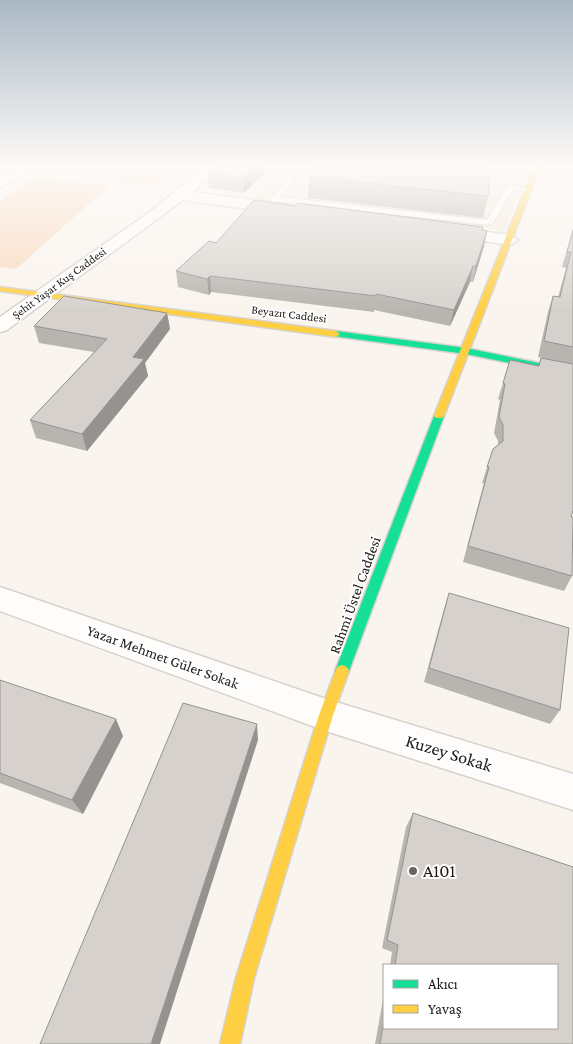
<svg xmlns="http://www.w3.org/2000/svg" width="573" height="1044" viewBox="0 0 573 1044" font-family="'Crimson Pro',serif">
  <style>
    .built { fill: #f7e9de }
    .green { fill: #f8d9bf }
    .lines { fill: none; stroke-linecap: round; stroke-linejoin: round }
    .lane-casing { stroke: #d7d2cd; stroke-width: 2 }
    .street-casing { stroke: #d7d2cd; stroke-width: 3 }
    .fast-casing { stroke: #d7d2cd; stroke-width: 3 }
    .slow-casing { stroke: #d7d2cd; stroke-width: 3 }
    .lane { fill: #fefdfc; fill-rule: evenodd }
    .street { fill: #fefdfc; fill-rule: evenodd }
    .fast { fill: #16e098; fill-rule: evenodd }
    .slow { fill: #ffcf43; fill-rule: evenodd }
    .wall { fill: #b8b4af }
    .shaded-wall { fill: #96928f }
    .building { fill: #d6d1cc; stroke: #96928f }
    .poi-dot { fill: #6b6661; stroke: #fff; stroke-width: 2 }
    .labels { text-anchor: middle; stroke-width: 4; stroke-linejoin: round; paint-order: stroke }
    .far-street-label { font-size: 12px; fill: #1e1915; stroke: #fff }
    .street-label { font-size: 15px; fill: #1e1915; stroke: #fff }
    .near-street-label { font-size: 18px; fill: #1e1915; stroke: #fff }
    .near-poi-label { font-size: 18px; fill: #1e1915; stroke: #fff; text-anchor: start }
  </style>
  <rect width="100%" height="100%" fill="#faf4ee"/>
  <path class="built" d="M282,167H460L527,175L504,231L250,199Z"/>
  <g class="green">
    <path d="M52,167H176L157,185L46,171Z"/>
    <path d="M33,177L109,186L16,269L0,267V201Z"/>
  </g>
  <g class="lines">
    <g class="lane-casing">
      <path id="lane" d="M295,167H303L280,197L487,220L508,185L533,189L529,191L513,190L493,223L489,225L272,201L271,199Z"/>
    </g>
    <g class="street-casing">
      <g id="street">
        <path d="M19,167H36L0,188V178Z"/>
        <path d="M205,167H221L192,192L285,204L293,209L285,214L183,200L7,330L0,332V317L150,212Z"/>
        <path d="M527,167H573V175L534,171Z"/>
        <path d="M450,227L510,235L518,240L510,245L444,235L442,232L444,229Z"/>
        <path d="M0,587L326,699L573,774V810L326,731L0,611Z"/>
      </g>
    </g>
    <g class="fast-casing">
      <g id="fast">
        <path d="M336,331L466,348L573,370V376L466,354L333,336V332Z"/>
        <path d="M439,413L444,416L349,671L347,675L342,677L337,675L335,671L434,416Z"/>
      </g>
    </g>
    <g class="slow-casing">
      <g id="slow">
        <path d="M534,167H540L444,416L442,418H436L434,416Z"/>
        <path d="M0,287L336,331L340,334L336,337L0,291Z"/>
        <path d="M342,665L347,667L349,671L333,715L254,978L240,1044H220L236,978L319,715L337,667Z"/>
      </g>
    </g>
    <use href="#lane" class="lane"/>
    <use href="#street" class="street"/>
    <use href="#fast" class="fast"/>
    <use href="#slow" class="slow"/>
  </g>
  <g class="wall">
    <path d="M215,167H270L244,193L209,188L208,173Z"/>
    <path d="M309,177L488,196L483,218L308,198Z"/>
    <path d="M573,229V510L571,517L572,576L564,591L463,562L484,483H482L493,449L498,445V441L494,433L500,400L498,399L510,360L538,366L541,358L552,360L538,357L548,312L553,296L558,297L566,268L562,267Z"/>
    <path d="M482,230L484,246L473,282H470L450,326L374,310V312L211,292L209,295L178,287L176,271L216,243Z"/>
    <path d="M167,313L170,329L145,363L148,376L87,451L36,438L30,420L94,352L39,343L34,326Z"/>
    <path d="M449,593L560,710L550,724L424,682L444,609Z"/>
    <path d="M0,680L123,736L83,814L0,783Z"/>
    <path d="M413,813L573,867V1044H375L384,994V1028H557V965H390L392,952L382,948L406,827Z"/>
  </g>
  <g class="shaded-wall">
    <path d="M255,167H270L244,193L243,179Z"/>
    <path d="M487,231L484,246L473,282L476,266Z"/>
    <path d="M473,266L470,282L450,326L454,310Z"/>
    <path d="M210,276L211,292L209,295L207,279Z"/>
    <path d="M167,313L170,329L145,363L148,376L87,451L82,434L133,357Z"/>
    <path d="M116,719L123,736L83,814L72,800Z"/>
    <path d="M257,724L258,740L160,1044H151Z"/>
  </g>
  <g class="building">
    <path d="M215,167H255L243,179L208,173Z"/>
    <path d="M314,167H491L488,196L309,177Z"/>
    <path d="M254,200L295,206L298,203L483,227L482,230L487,231L476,266H473L454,310L376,294V296L210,276L207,279L176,271L209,241L216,243Z"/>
    <path d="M573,230V347L544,341L553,296L560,297L571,252H567Z"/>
    <path d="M64,296L167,313L133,357L144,359L82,434L30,420L107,339L34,326Z"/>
    <path d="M541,358L573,364V510L571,517H573L572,576L468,546L489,467H487L493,449L503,441V425L499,417L505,384L503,383L510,360L539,366Z"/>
    <path d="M449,593L569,628L560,710L429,668Z"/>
    <path d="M0,680L116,719L72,800L0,773Z"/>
    <path d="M183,703L257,724L151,1044H40Z"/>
    <path d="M413,813L573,867V1044H380L384,1020V1028H557V965H395L398,945L387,940Z"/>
  </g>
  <linearGradient id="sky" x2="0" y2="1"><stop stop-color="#aab8c5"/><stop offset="0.53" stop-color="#fdfaf7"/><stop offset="1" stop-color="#fdfaf7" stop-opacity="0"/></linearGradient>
  <rect width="573" height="313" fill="url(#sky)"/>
  <circle class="poi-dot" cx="413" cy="871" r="5"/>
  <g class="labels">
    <g class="far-street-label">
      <text transform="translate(59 283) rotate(-36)" y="4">Şehit Yaşar Kuş Caddesi</text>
      <text transform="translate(289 314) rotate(7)" y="4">Beyazıt Caddesi</text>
    </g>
    <g class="street-label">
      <text transform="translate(355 595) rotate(-70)" y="5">Rahmi Üstel Caddesi</text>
      <text transform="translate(163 657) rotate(20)" y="5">Yazar Mehmet Güler Sokak</text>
    </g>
    <g class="near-street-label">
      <text transform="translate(449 753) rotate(17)" y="6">Kuzey Sokak</text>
    </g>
    <g class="near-poi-label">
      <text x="423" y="877">A101</text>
    </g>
  </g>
  <rect x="383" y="964" width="175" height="65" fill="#ffffff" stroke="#a5a3a1"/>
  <rect x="393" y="980" width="25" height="8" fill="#16e098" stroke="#a5a3a1"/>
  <text x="428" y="989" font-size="15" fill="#1e1915">Akıcı</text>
  <rect x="393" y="1005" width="25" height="8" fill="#ffcf43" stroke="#a5a3a1"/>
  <text x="428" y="1014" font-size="15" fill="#1e1915">Yavaş</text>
</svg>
